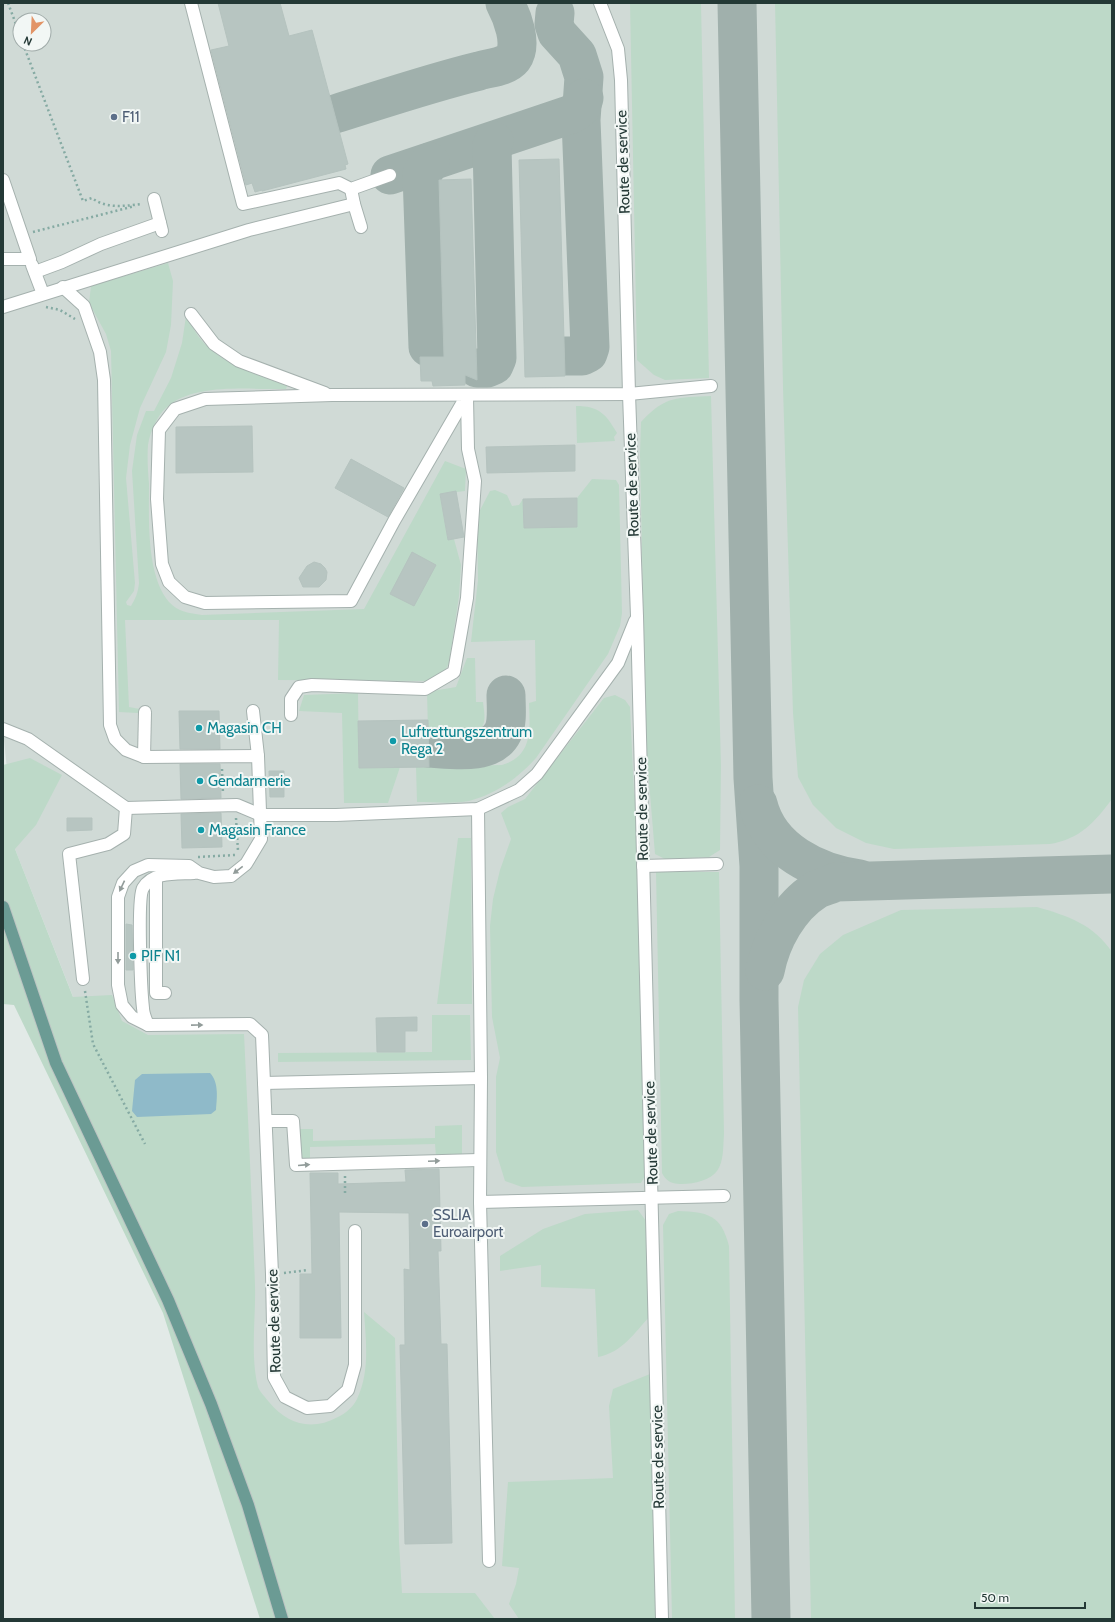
<svg xmlns="http://www.w3.org/2000/svg" width="1115" height="1622" viewBox="0 0 1115 1622" font-family="Cabin,sans-serif">
  <style>
    .built { fill: #d0dad6; fill-rule: evenodd }
    .green { fill: #bdd9c8 }
    .water { fill: #8fbac9 }
    .lines { fill: none; stroke-linecap: round; stroke-linejoin: round }
    .taxiway { stroke: #a0b0ac; stroke-width: 39 }
    .building { fill: #b7c5c1; stroke: #b5c3bf }
    .minor-casing { stroke: #a5b1ae; stroke-width: 14 }
    .major-casing { stroke: #bdc4c3; stroke-width: 14 }
    .path { stroke: #85aaa3; stroke-width: 2.5; stroke-dasharray: 2 3; stroke-linecap: butt }
    .minor { stroke: #fff; stroke-width: 12 }
    .major { stroke: #6b9b94; stroke-width: 12 }
    .oneway { fill: #929c9a }
    .service-dot { fill: #5c6f8a; stroke: #f2f7f5; stroke-width: 1.5 }
    .culture-dot { fill: #0f9aa8; stroke: #f2f7f5; stroke-width: 1.5 }
    .labels { text-anchor: middle; stroke-width: 4; stroke-linejoin: round; paint-order: stroke }
    .service-label { font-size: 15px; fill: #4e5e75; stroke: #f2f7f5; text-anchor: start }
    .street-label { font-size: 15px; fill: #243936; stroke: #f2f7f5 }
    .culture-label { font-size: 15px; fill: #0d838f; stroke: #f2f7f5; text-anchor: start }
  </style>
  <rect width="100%" height="100%" fill="#e2eae7"/>
  <path class="built" d="M3,3H1112V1619H299L248,1442L15,849L3,730ZM20,20H44V44H20Z"/>
  <g class="green">
    <path d="M630,3H701L709,378L665,380L654,375L637,360Z"/>
    <path d="M775,3H1111L1112,799C1095,822 1080,839 1050,844L894,849L866,843L836,828L813,805L798,777L793,713L783,388Z"/>
    <path d="M168,263L173,281L171,325L166,352L140,408L130,445L126,478L135,583L134,591L126,602L127,605L131,606C136,598 138,592 139,583L132,471L137,435L146,411H154L171,378L182,343L186,316C192,326 198,338 207,346C229,367 260,375 287,386L286,389C251,390 194,382 166,408C157,416 150,432 148,445C147,458 148,472 149,484C149,518 146,575 169,602C178,612 189,613 202,615L364,609L445,461L466,469L465,491L440,494L448,540L454,539L461,565L459,596L449,663L445,671L428,681L278,680L279,620H125L129,707L140,709L138,713L119,712L111,351L106,334L89,303L91,286Z"/>
    <path d="M711,396L721,766L720,850L709,857L665,859L655,854L646,745L640,454L641,422C666,395 677,398 711,396Z"/>
    <path d="M576,406C599,406 606,414 617,433L614,437L615,441L577,443Z"/>
    <path d="M592,479L616,480L619,485L622,613L620,626L608,654L536,758C518,778 496,794 469,801C453,804 433,802 417,802L416,767L502,765C533,756 530,729 529,703L536,701L535,640L471,642L478,580L477,516L490,491L495,490L507,495L512,506L519,505L523,499L524,528L577,527V498Z"/>
    <path d="M467,658H475L476,702H483C484,712 488,726 477,731H428L427,692L456,687Z"/>
    <path d="M358,693L359,768L400,767L388,803H344L342,713L299,711L304,695Z"/>
    <path d="M615,695L625,700L630,707L634,793L637,801L647,1172L641,1183L522,1187L505,1181L496,1152V1077L500,1058L492,1017L490,926L493,899L500,870L511,839L501,813L508,807L525,799L604,698Z"/>
    <path d="M30,758L62,775L36,825L15,849L73,997L112,995L122,1021L148,1035L244,1034C248,1118 252,1201 255,1285C256,1317 250,1356 258,1387C260,1392 266,1398 269,1402C288,1425 312,1431 338,1417C346,1413 353,1407 357,1399C370,1372 366,1341 364,1312L395,1338L399,1542L402,1593H475L495,1619H260L163,1313L14,1005L3,1004V765Z"/>
    <path d="M458,838H471L472,1004H437Z"/>
    <path d="M656,872H719L724,1134C723,1146 724,1162 717,1171C709,1182 685,1186 673,1183C667,1181 664,1177 662,1173Z"/>
    <path d="M1037,907C1068,916 1093,924 1112,952V1619H811L798,1007L804,980L820,954L843,935L901,910Z"/>
    <path d="M432,1015H470L471,1060L278,1062V1053L432,1052Z"/>
    <path d="M462,1125V1156L436,1157L435,1144L310,1147V1160H299V1129H313V1141L435,1138V1126Z"/>
    <path d="M638,1210L649,1225L650,1316C634,1333 623,1352 598,1357L595,1289L541,1287V1265L500,1271V1256L543,1229L585,1214Z"/>
    <path d="M678,1211C708,1212 721,1215 729,1246L735,1619H672L663,1225L669,1214Z"/>
    <path d="M650,1374L657,1619H519L509,1604L516,1584L519,1568L502,1566L508,1482L613,1478L609,1406L613,1389Z"/>
  </g>
  <path class="water" d="M210,1073C219,1082 217,1098 216,1110L211,1114L137,1117L132,1111L135,1080L142,1074Z"/>
  <g class="lines">
    <g class="taxiway">
      <path d="M737,3L753,778L759,866V1000L771,1619"/>
      <path d="M555,13L554,24L557,33L577,55L584,77L581,120L590,347L588,353L582,356H565"/>
      <path d="M335,114C383,99 430,83 479,71C488,68 506,67 513,58C523,44 512,16 505,3"/>
      <path d="M390,175L572,114L581,107L584,98"/>
      <path d="M428,347L422,174L430,162"/>
      <path d="M477,368H487L494,365L497,358L492,145L494,141"/>
      <path d="M428,748C450,749 491,757 503,732C508,722 506,706 506,695"/>
      <path d="M758,804C769,850 817,873 860,879"/>
      <path d="M765,971C771,940 789,907 816,890C822,887 830,885 836,882L1112,874"/>
    </g>
  </g>
  <g class="building">
    <path d="M218,3H280L289,36L312,30L348,164L345,165L346,169L262,191V190L255,192L252,183L246,185L211,50L229,46Z"/>
    <path d="M559,159L565,376L525,377L519,160Z"/>
    <path d="M471,179L477,380L465,375V385L433,386L432,381H421L420,357H444L439,180Z"/>
    <path d="M252,426L253,472L176,473V427Z"/>
    <path d="M575,445V471L487,473L486,447Z"/>
    <path d="M351,459L404,488L388,517L335,488Z"/>
    <path d="M456,491L464,537L448,540L440,494Z"/>
    <path d="M577,498V527L524,528L523,499Z"/>
    <path d="M412,552L436,565L414,606L390,594Z"/>
    <path d="M314,562L321,564L325,568L327,572L326,580L319,587H303L299,578L307,566Z"/>
    <path d="M179,711H219L220,749H180Z"/>
    <path d="M428,720L429,767L359,768L358,721Z"/>
    <path d="M180,764H220L221,798L181,799Z"/>
    <path d="M269,771H284V797H270Z"/>
    <path d="M221,813L222,847L182,848L181,814Z"/>
    <path d="M67,818H92V830L67,831Z"/>
    <path d="M126,924L132,925L133,970H126Z"/>
    <path d="M417,1017V1031H405V1052H377L376,1018Z"/>
    <path d="M439,1169L441,1251H438L441,1344H447L452,1543L405,1544L400,1345H405L404,1269L410,1270L409,1213L339,1212L341,1338H300V1274H312L310,1173H338V1184L406,1182L405,1170Z"/>
  </g>
  <g class="lines">
    <g class="minor-casing">
      <g id="minor">
        <path d="M191,3L243,204L339,183L351,189L390,175"/>
        <path d="M600,3L618,49L621,80L629,394L637,616L662,1619"/>
        <path d="M3,180L30,259H3"/>
        <path d="M154,199L162,231"/>
        <path d="M354,204L361,227"/>
        <path d="M32,265L43,294"/>
        <path d="M35,272L62,262L101,244L160,223"/>
        <path d="M63,287L84,306L100,352L104,380L110,725L115,739L126,750L144,757L258,756L261,839L246,864L231,876L214,877L199,873L189,866L148,865L134,871L123,883L118,897V985L122,1005L132,1017L148,1025L250,1024L262,1035L272,1274L274,1377L285,1397L307,1408L330,1406L348,1390L355,1365V1231"/>
        <path d="M3,307L249,230L354,204L351,189"/>
        <path d="M191,314L214,344L239,361L325,393"/>
        <path d="M467,395L394,521L351,601L205,603L185,597L169,582L162,564L157,499L159,430L175,409L205,399L332,395L629,394L711,386"/>
        <path d="M253,711L258,756"/>
        <path d="M291,715V699L299,687L312,685L425,689L454,672L467,598L475,481L468,449L467,397"/>
        <path d="M3,729L28,739L126,808L237,805L261,815H336L478,809L519,790L537,774L618,663L635,621"/>
        <path d="M144,757L145,712"/>
        <path d="M478,809L481,1078L480,1202L489,1561"/>
        <path d="M643,866L717,864"/>
        <path d="M156,878V993H165"/>
        <path d="M83,979L69,854L108,844L124,834L126,808"/>
        <path d="M148,1025C146,1020 143,1014 143,1008C141,991 137,898 143,888C153,871 177,874 194,873"/>
        <path d="M264,1083L481,1078"/>
        <path d="M266,1121H293L296,1165L479,1160"/>
        <path d="M480,1202L724,1196"/>
      </g>
    </g>
    <g class="major-casing">
      <path id="major" d="M3,907L56,1063L168,1300L211,1404L248,1505L282,1619"/>
    </g>
    <g class="path">
      <path d="M8,3L20,35"/>
      <path d="M23,44L83,201L92,198C106,209 125,206 142,204"/>
      <path d="M33,232L135,206"/>
      <path d="M46,307L60,310L75,319"/>
      <path d="M222,769L223,794"/>
      <path d="M236,818L238,851"/>
      <path d="M198,857L235,855"/>
      <path d="M85,991L93,1044L145,1144"/>
      <path d="M345,1176V1195"/>
      <path d="M284,1273L308,1270"/>
    </g>
    <use href="#minor" class="minor"/>
    <use href="#major" class="major"/>
  </g>
  <defs><path id="oneway-solid" d="M-6-.8H1V-3.2L6.5 0L1 3.2V.8H-6Z"/></defs>
  <g class="oneway">
    <use href="#oneway-solid" transform="translate(238 870) rotate(142)"/>
    <use href="#oneway-solid" transform="translate(122 886) rotate(115)"/>
    <use href="#oneway-solid" transform="translate(118 958) rotate(90)"/>
    <use href="#oneway-solid" transform="translate(197 1025) rotate(-1)"/>
    <use href="#oneway-solid" transform="translate(434 1161) rotate(-2)"/>
    <use href="#oneway-solid" transform="translate(304 1165) rotate(-5)"/>
  </g>
  <g class="service-dot">
    <circle cx="114" cy="117" r="4"/>
    <circle cx="425" cy="1224" r="4"/>
  </g>
  <g class="culture-dot">
    <circle cx="199" cy="728" r="4"/>
    <circle cx="393" cy="741" r="4"/>
    <circle cx="200" cy="781" r="4"/>
    <circle cx="201" cy="830" r="4"/>
    <circle cx="133" cy="956" r="4"/>
  </g>
  <g class="labels">
    <g class="service-label">
      <text x="122" y="122">F11</text>
      <text x="433" y="1220">SSLIA<tspan x="433" dy="17">Euroairport</tspan></text>
    </g>
    <g class="street-label">
      <text transform="translate(623 162) rotate(-92)" y="5">Route de service</text>
      <text transform="translate(632 485) rotate(-92)" y="5">Route de service</text>
      <text transform="translate(642 809) rotate(-91)" y="5">Route de service</text>
      <text transform="translate(651 1133) rotate(-92)" y="5">Route de service</text>
      <text transform="translate(274 1321) rotate(-92)" y="5">Route de service</text>
      <text transform="translate(658 1457) rotate(-91)" y="5">Route de service</text>
    </g>
    <g class="culture-label">
      <text x="207" y="733">Magasin CH</text>
      <text x="401" y="737">Luftrettungszentrum<tspan x="401" dy="17">Rega 2</tspan></text>
      <text x="208" y="786">Gendarmerie</text>
      <text x="209" y="835">Magasin France</text>
      <text x="141" y="961">PIF N1</text>
    </g>
  </g>
  <rect width="1115" height="1622" fill="none" stroke="#243936" stroke-width="8"/>
  <g transform="translate(32 32) rotate(204)"><circle r="19" fill="#f2f7f5" stroke="#a0aba9"/>
  <path d="M0-3L7 15L0 10L-7 15Z" fill="#e29467"/>
  <text y="-6" font-size="11" font-weight="bold" text-anchor="middle" fill="#243936">N</text>
  </g>
  <path d="M975 1602v6h110v-6" fill="none" stroke="#243936" stroke-width="2"/>
  <text x="981" y="1602" font-size="12" fill="#243936" stroke="#f2f7f5" stroke-width="3" paint-order="stroke">50 m</text>
</svg>
